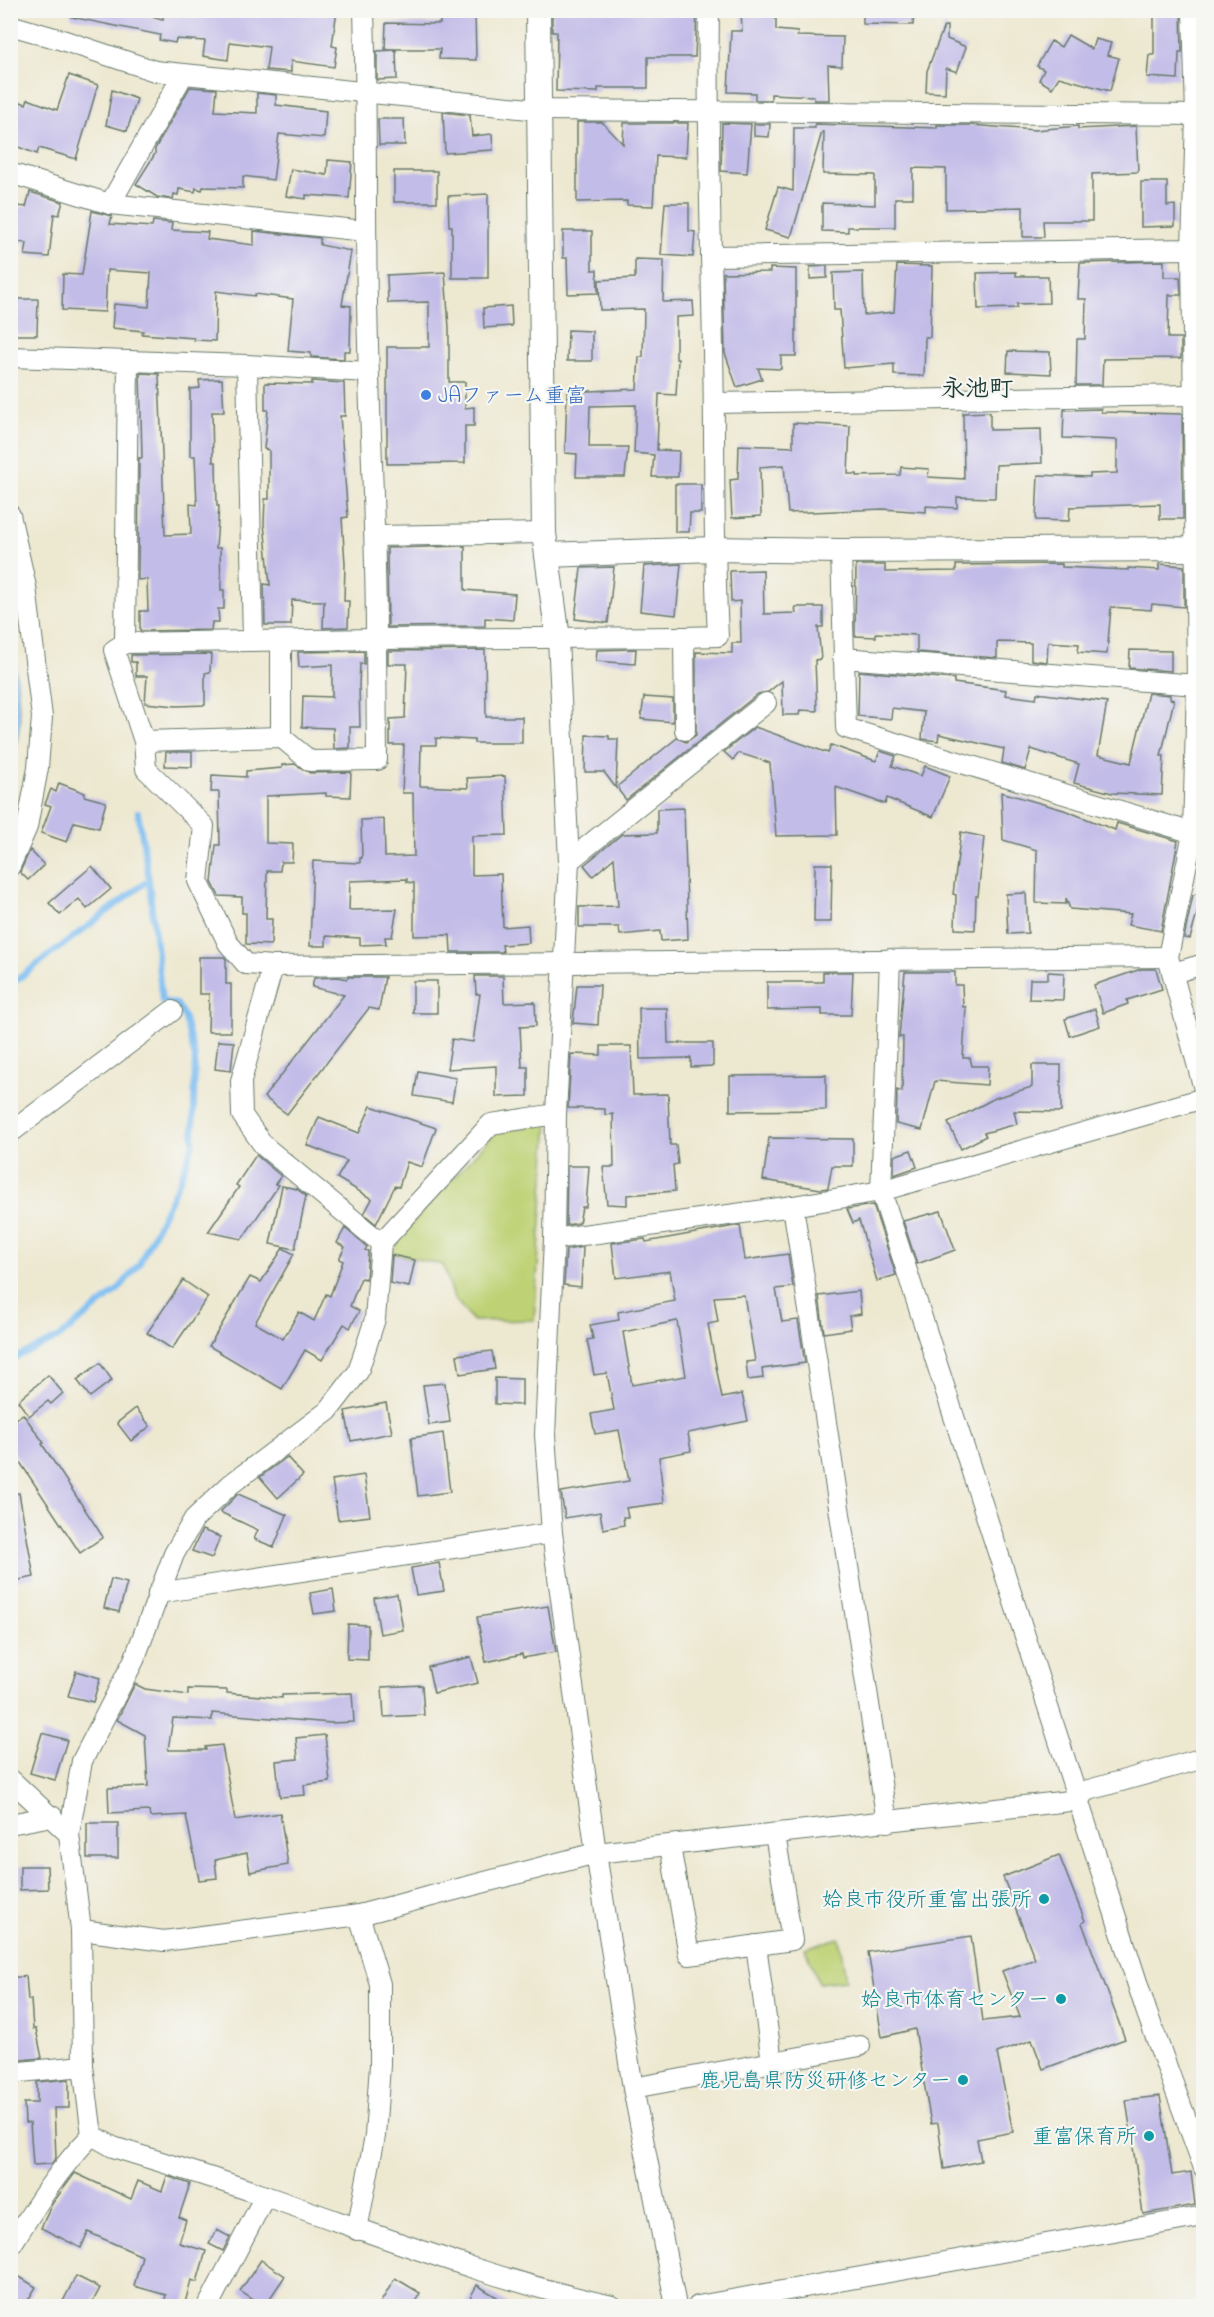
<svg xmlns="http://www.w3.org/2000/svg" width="1214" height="2317" viewBox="0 0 1214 2317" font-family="'Indie Flower','Klee One',sans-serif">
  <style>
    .green { fill: #bed275; stroke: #6e8854; stroke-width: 1.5 }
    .water { fill: #7dbef2; stroke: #4e7e93; stroke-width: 1.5 }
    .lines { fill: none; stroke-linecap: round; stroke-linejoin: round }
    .stream { stroke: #7dbef2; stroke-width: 6 }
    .building { fill: #c2bce8; fill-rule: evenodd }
    .minor-casing { stroke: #67796b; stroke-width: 22 }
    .tertiary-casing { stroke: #67796b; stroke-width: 26 }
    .minor { stroke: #fff; stroke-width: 20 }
    .tertiary { stroke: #fff; stroke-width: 24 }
    .shop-dot { fill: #3f7fe0; stroke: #f6f6f2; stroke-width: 2 }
    .culture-dot { fill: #0f9aa8; stroke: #f6f6f2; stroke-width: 2 }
    .labels { text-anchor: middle; stroke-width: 4.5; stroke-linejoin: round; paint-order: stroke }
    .shop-label { font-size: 21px; fill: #366cbe; stroke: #f6f6f2; text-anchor: start }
    .culture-label { font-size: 21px; fill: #0d838f; stroke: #f6f6f2; text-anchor: end }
    .quarter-label { font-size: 24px; font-weight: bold; fill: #1f3d34; stroke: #f6f6f2 }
  </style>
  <rect width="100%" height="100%" fill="#f6f6f2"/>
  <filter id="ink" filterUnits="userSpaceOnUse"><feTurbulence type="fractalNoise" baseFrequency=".0167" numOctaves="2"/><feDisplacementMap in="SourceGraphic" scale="12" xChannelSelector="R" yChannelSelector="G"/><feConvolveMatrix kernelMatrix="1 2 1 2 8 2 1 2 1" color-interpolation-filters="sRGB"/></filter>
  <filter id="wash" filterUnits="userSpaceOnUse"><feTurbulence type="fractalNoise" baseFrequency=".008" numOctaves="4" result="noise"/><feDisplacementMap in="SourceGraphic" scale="24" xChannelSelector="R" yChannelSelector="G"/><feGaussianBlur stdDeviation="1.35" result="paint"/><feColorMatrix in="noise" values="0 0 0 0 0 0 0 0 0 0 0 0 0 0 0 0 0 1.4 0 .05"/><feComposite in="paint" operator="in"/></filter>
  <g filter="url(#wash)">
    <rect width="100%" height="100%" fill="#ede8d0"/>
    <g class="green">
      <path d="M548,1123L534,1320L473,1321L454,1298L443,1265L390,1253L396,1240L496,1132Z"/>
      <path d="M839,1938L846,1980L819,1983L805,1948Z"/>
    </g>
    <path class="water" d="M11,641L17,681L20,722L11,781Z"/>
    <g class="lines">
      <g class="stream">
        <path d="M138,812L149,880"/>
        <path d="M10,985L149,880L162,1001L177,1004L185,1019L195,1058L193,1144L180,1180L139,1264L118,1290L60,1337L10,1360"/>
      </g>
    </g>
    <g id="blocks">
      <g class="building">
        <path d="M71,10H124L163,19L164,10H337L332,46L337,47L334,67L291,61V72L266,70L269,47L230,42L228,60L203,56L205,41L176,39L175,43L159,40L160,35L71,17Z"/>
        <path d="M455,10H475L476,60L439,59L440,49H385L386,23L440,24V19H455Z"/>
        <path d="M552,10H601V12L697,10L695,57H648V88H598V92L556,91L557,32H552Z"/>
        <path d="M741,10H776V30L798,32L797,36L843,37L842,66L828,65L829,100H814V96L771,94V100H755V93L728,92L731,31H742Z"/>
        <path d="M863,10H914L913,25L863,24Z"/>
        <path d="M1154,10H1181L1182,52H1179L1178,79L1147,77L1149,55H1154Z"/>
        <path d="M944,26H947V39L966,47L957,72L946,68L945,93L926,92L927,71Z"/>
        <path d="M1068,35L1092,49L1095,39L1111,43L1107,55L1119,58L1110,91L1059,77L1052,88L1039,80L1044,70L1037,66L1051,41L1061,47Z"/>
        <path d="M396,50L397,79L377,80V51Z"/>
        <path d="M69,75L98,85L76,159L39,148L37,154L10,144V98L26,104L28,99L57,110Z"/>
        <path d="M190,87L217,89L215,111L257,113V93L276,95V105L326,111L324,138L279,134L273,180L243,176V188L203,187L202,190L196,188L195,192L179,189L178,195L174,194L173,199L157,197L136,184L155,154V149Z"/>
        <path d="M112,90L137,99L127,131L106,125Z"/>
        <path d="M443,112L470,115L472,136L492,134L493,150L445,153Z"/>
        <path d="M378,119H404L405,145H379Z"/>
        <path d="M577,122H602L623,144L624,123H688L686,157L656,156L653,206L627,205V201L577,202Z"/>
        <path d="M722,123L751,124L747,173L721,171Z"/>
        <path d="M754,124H770L769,137L754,136Z"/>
        <path d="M815,124L937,128V125H970L1035,130L1078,126V129L1136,126L1138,172L1092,174V221H1043L1044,237H1023V207L946,209V169L913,168V198H895V227H848V232L822,231V203L875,205V175L823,174L824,132H822L791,237L765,230L778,187L793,191L794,128H815Z"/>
        <path d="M328,160L352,162L349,198L306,195V199L286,196L291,169L327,175Z"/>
        <rect x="394" y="171" width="43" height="31"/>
        <path d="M1141,182H1167V206L1175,205V226L1141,227Z"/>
        <path d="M30,192L63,202L59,215L54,214L49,257L25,255L27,243L10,241V205L26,207Z"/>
        <path d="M488,194V278H452V226H449L448,196Z"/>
        <path d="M665,203H689V231L695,232L693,257L661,255Z"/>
        <path d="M92,211L112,216L110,224L152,227L153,221L172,223L171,230L208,232L207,239L254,245V231L320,238V245L351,251L342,305L351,306L350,351H344V359L311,357V353L288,351L293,299L255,294V296L216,291L215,341L194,340V338L142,334L143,331L112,328L114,304L149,307L151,273L107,270L105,312L62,310L63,274L82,275Z"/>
        <path d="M563,231H592V270H597L598,293L568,294L567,258H563Z"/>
        <path d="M635,259L664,260L663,302L693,301L694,316L676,317V359H678L676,395L659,394L657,450L679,451L678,477H652L654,455L634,453L636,405L590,406L589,447H628L625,477H576L577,454L565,453L567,392L637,389L639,357H643L644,309L600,310L599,280L635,278Z"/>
        <path d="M1164,261V277H1180L1181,295H1169L1168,338H1181V358L1103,359L1102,385H1076L1077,339H1085L1086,299H1078L1080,263Z"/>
        <path d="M897,265L932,266L930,337H925L924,376L894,375V364L844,368L840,310H834L833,273L863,272L864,315L894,312Z"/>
        <path d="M827,266V278L810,279V267Z"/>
        <path d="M770,268L796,269V356H781V369L758,368L762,379L737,387L725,353L723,273L770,272Z"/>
        <path d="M445,272L449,328V382H465V408L474,407V426H465V463L387,464V347H429V302L388,303L387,275Z"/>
        <path d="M1016,272V276H1048L1049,303L1017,304V308L978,309L977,273Z"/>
        <path d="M10,299H38L37,335H10Z"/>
        <path d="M511,306L512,326L484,328L483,308Z"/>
        <path d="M568,330L592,331V361H567Z"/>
        <path d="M1008,351L1050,352L1051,374L1007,372Z"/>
        <path d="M140,373L159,374L165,535L191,534L190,504L197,505L195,456H190V389L200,388L199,380L222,379L224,412H212L213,462H216L217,506H219L216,548H220L221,590H224V609H218L219,622H212L211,630L140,631V611H148L147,579L138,580L139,458H142Z"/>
        <path d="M312,381L344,383L345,416H340L348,517L342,518L345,564L344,601H349L348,627L323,628L324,601L292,600L291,625H265L264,584L270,585L264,523L265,499H269V450L264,449L268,410H265V383L312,384Z"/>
        <path d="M1101,409V412L1182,414L1183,519H1160V504L1070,507L1069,521L1036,520L1038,475L1090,477V474L1117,473V440L1063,438L1064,410Z"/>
        <path d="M990,412V430L1041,429L1042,463L996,465L995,498L957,497V508L926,506V512L883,509L788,513L784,465L760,467L761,516L732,518L730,480L738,479L739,445L793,447V423L850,426L848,474H857V476L900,475L901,467L929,469L928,477L964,479L963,413Z"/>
        <path d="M675,484H701V513H690L689,532H675Z"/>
        <path d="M465,546V590L515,594L513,620L485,618V626L388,627L387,548Z"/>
        <path d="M681,564L676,615L640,611L644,566Z"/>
        <path d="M1062,564V567L1128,570V568L1159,570V564L1184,566V607L1152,604L1151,610L1111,607L1107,654L1078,652L1079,644L1048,642L1047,662L1031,660V643L997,642V658L917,652V635L876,633V637L855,636L856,565H885V572L956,571V565Z"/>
        <path d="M614,567L608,623L575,619L581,568Z"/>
        <path d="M763,570L764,614L796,613L795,607H823V627H818L821,659L815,660L817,711L800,710L799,715H783L782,681L768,692L758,694L626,800L619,791V785L677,738L686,742L696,735V652L732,653V643H741L740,601L731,602L730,571Z"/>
        <path d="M636,649L635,664L596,661L597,650Z"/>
        <path d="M485,650L486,717H522V743H474V740L436,738V745H421L420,786L468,788L467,778L505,776L507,835L472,836V875L501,874L503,927L528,925L529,943L502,945L503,952H451L450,935L414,936V883L407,882V879L350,881L349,910L397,909L392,937H385L386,944L360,945V938L326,936V946H310L313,861L360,863V858H362L361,820L384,819L385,857L414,856L413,793H402L404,745H390V719L405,718L407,664H388V651Z"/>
        <path d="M1130,650L1171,651V671L1129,668Z"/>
        <path d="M364,651V664H360L359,685L360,727H350V748L334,749L333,728L302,727L303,696L332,697V665L299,667L298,652Z"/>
        <path d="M211,654L210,672L205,673V705L176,706L145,703L147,676H136V662H131V655Z"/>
        <path d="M859,671L954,679V683L1006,690L1005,695L1036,699L1037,693L1107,702L1098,755L1131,763L1148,693L1170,695V699L1174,700L1161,756H1164L1162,795L1112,793L1074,783L1079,764L1031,749L1025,770L1002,763L1004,749L939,734L938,741L922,739L924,712L892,708L891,719L858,716Z"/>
        <path d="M644,697L673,699V722L641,719Z"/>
        <path d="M755,727L828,753L831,745L876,761L880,751L896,756L892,766L921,776L925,766L950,776L933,817L887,798L885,804L836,787L837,835L776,836L770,763L739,753L733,760L724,752Z"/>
        <path d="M586,735L609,736V739H618L616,788L604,772H585Z"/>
        <path d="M166,752H192V767L165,766Z"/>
        <path d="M295,764L310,773L351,772L350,797L326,796V793L266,796V843L293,844L292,862H281L280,871H267L266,919H272L271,945L246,944V913H242V897L219,896L212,882L216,845H220L219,792H211L212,775L246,777V771L282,768V765Z"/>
        <path d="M59,783L85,793L84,796L106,802L99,828L74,822L67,842L41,833L51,806L45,804L51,789L56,792Z"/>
        <path d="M1001,792L1064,810L1115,830L1117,823L1178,841L1161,931L1128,925L1131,914L1070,909L1066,898V904L1036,903L1037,850L1003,840Z"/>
        <path d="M684,808L688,939L661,941L660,931L620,935L619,927H579V907L618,906L614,858L593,876L584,865L622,834L657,833V809Z"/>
        <path d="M961,832L984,837L978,896H976L975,930L955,929L956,895L953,894Z"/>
        <path d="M30,850L44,865L28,880L20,872Z"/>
        <path d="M815,864H832L831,922H814Z"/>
        <path d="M92,866L111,889L87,909L79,899L60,915L49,903Z"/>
        <path d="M1203,892L1190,939L1184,938L1193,895Z"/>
        <path d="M1026,893L1028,933L1008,934L1006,894Z"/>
        <path d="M199,957H224L226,959V984H231V1032H208L209,994H199Z"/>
        <path d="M1141,969H1156L1162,989L1127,1000L1128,1004L1103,1013L1094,985Z"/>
        <path d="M823,972H853L851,1015H822V1009L767,1010V982H823Z"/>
        <path d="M905,972H955V985H962L963,1007H966L963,1058H970L972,1066H988L987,1085L935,1081L922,1130L896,1124L897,1090L902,1092L903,1037H899Z"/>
        <path d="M1048,972L1064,973L1063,1000L1029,999L1030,979H1048Z"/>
        <path d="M475,976H503L504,1003L535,1002L536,1026L520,1027L522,1067H528V1096L496,1097V1066L447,1069L452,1039L473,1042L480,994H476Z"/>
        <path d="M339,977L347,979L348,977H385L379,1010L369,1008L287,1114L264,1097L344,995L312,987L314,978Z"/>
        <rect x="413" y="981" width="24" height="32"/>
        <path d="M577,985H600L598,1025L573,1023Z"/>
        <path d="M639,1008H667L668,1043H713V1066L691,1067V1058L640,1059Z"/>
        <path d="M1095,1009L1100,1026L1070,1036L1065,1019Z"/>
        <path d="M218,1041L234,1042L231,1071L215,1069Z"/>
        <path d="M601,1046H631L633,1095L668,1094L670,1145H676L678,1164L673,1165L675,1191L627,1195V1205L607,1204L603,1167H614L613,1114L605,1115V1109L568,1108L571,1054L601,1055Z"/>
        <path d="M1032,1065H1061V1112L1014,1111L1017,1124L984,1133L986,1136L961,1149L948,1123L995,1098L1032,1087Z"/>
        <path d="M418,1071L456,1078L452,1102L414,1096Z"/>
        <path d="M826,1075V1110L730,1111V1076Z"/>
        <path d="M371,1106L436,1128L422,1167L407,1162L399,1187L395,1186L376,1224L364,1214L372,1199L337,1178L347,1161L307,1145L319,1117L359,1133Z"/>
        <path d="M769,1138L853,1139V1166H832L828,1188L821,1189L763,1180Z"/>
        <path d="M911,1150L917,1167L894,1175V1156Z"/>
        <path d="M256,1155L281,1176L275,1184L279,1185L242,1239L208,1232L239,1187L236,1185Z"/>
        <path d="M567,1166H589L586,1207H582L579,1223L566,1225Z"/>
        <path d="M282,1186L297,1189L306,1196L295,1249L270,1244Z"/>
        <path d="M873,1205L896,1275L877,1281L859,1220L853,1223L847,1209Z"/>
        <path d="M941,1211L955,1250L917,1264L903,1221Z"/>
        <path d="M740,1225L745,1260L788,1254L793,1287L776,1289L782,1322L798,1320L805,1363L762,1369L763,1378L748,1380L746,1362L755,1361L744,1295L714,1297L718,1322L708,1324L722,1398L742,1394L748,1421L688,1433L691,1451L659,1457L664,1503L626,1508L628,1517H623L624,1525L603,1529L600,1512L565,1518L561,1492L629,1481L619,1430L595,1434L591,1414L614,1410L607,1373L594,1375L587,1340L593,1339L590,1325L619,1320L618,1312L675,1301L670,1271L616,1278L612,1243L645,1239L646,1242ZM677,1321L686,1376L632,1385L623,1332Z"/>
        <path d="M345,1228L367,1247L365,1250L368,1251L366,1279L361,1278L350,1306L359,1311L350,1328L344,1324L322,1360L305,1350L282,1389L209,1346L250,1277L261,1282L283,1248L294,1254L255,1323L283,1339L299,1312L314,1321L326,1294L330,1296L343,1261L339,1259L345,1247L337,1243Z"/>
        <path d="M583,1247L581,1287L564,1285L566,1250Z"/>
        <path d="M392,1255L415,1260L409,1287L390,1283Z"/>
        <path d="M183,1280L208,1297L172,1349L147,1333Z"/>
        <path d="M859,1291L861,1314L849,1316L851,1329L824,1333L819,1296Z"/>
        <path d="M492,1351L495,1369L460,1374L457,1355Z"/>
        <path d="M100,1363L112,1380L90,1397L77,1380Z"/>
        <path d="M48,1375L63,1393L51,1404L48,1401L29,1416L18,1401Z"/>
        <path d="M495,1378L522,1379V1405L495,1404Z"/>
        <path d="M445,1383L450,1422L429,1425L423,1385Z"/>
        <path d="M386,1403L392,1433L351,1441L345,1411Z"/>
        <path d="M136,1408L150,1426L131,1441L117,1423Z"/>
        <path d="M23,1414L44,1443L42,1444L103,1537L80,1553L10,1447V1423Z"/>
        <path d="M443,1433L450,1492L418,1496L411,1438Z"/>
        <path d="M287,1457L303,1475L278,1498L260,1477Z"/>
        <path d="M364,1475L370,1516L338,1520L332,1480Z"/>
        <path d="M19,1493L34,1577L10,1582V1494Z"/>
        <path d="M238,1494L287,1515L274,1547L254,1539L258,1530L220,1512Z"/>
        <path d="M202,1530L220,1537L212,1558L192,1551Z"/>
        <path d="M439,1563L444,1591L416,1595L411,1568Z"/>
        <path d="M111,1579L127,1583L119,1612L104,1608Z"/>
        <path d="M333,1589L336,1611L314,1614L310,1593Z"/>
        <path d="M397,1594L403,1630L380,1634L374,1598Z"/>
        <path d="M548,1606L556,1652L523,1658L522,1654L486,1662L477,1617Z"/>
        <path d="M348,1624L368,1625V1660L347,1659Z"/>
        <path d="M471,1657L478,1683L434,1693L428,1667Z"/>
        <path d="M76,1671L100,1678L93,1702L68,1696Z"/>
        <path d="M135,1684L145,1689L188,1695V1689L227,1690V1693L282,1698V1695L352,1693L354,1722L331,1723L212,1713V1720L173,1718L168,1750H206L205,1747L222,1745L235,1820L280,1813L288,1865L250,1872L247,1853L215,1860L217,1878L199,1880L186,1815L150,1817L149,1811L109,1813L108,1788L148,1786L145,1735L117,1720Z"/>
        <path d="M422,1685L424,1715L384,1717L382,1687Z"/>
        <path d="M42,1733L67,1740L55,1780L30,1773Z"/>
        <path d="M325,1735L330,1782L304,1785L305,1795L280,1797L276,1761L298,1759L296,1738Z"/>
        <rect x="87" y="1823" width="31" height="35"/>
        <path d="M1059,1855L1085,1921L1082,1923L1125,2039L1043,2069L1032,2040L997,2053L1013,2132L977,2139L981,2161L944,2169L938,2123L931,2124L915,2029L882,2037L868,1952L971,1936L983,2021L1020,2017L1002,1971L1035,1959L1003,1877Z"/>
        <path d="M20,1866H47L48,1889L20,1890Z"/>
        <path d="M26,1976L28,2000H31L33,2029H36L42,2058L10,2061V1978Z"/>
        <path d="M69,2079V2108H54L56,2158L51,2164L33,2165L30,2123H25L24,2103H37V2082Z"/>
        <path d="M1160,2096L1172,2175L1191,2172L1195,2205L1143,2214L1126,2100Z"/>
        <path d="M75,2173L131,2199L138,2181L162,2191L167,2176L190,2184L179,2217L186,2220L179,2243L206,2251L197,2282L191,2280L184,2307L164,2303L166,2295L134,2286L142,2256L88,2232L81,2248L41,2228L52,2204Z"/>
        <path d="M217,2230L230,2237L223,2251L209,2244Z"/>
        <path d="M261,2260L285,2276L264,2307L240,2291Z"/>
        <path d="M18,2276L36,2287L24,2307H10V2292Z"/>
        <path d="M76,2276L100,2288L90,2307H60Z"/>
        <path d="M395,2278L420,2293L412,2307H378Z"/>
        <path d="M477,2285L513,2307H465Z"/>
      </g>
    </g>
  </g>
  <g filter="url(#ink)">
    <use href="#blocks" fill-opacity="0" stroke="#67796b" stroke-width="1.5"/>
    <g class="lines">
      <g class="minor-casing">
        <g id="minor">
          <path d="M364,10C367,108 365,205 367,302C369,415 376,527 376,639L684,637L685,730"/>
          <path d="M1193,10L1196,116L1192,249L1197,685L1193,833L1168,957L1204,1089"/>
          <path d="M10,25L62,40L155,71L539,110L1204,115"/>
          <path d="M10,173L110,204L365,231"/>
          <path d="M110,204L183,75"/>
          <path d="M711,256L1192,249"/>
          <path d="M10,357L247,365L368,372"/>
          <path d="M247,365L253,641"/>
          <path d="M714,403L1193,395"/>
          <path d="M10,515L26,587L42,717L38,768L27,827L10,866"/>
          <path d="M376,536L544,533"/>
          <path d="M841,551L846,728L1193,833L1204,830"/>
          <path d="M684,637L718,636C713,541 715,446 713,351C711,237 707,124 709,10"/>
          <path d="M558,639L569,861L556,1114L554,1239L545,1435L552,1533L596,1853L633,2088L676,2306"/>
          <path d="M125,643L128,361"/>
          <path d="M843,658L1197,685L1204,684"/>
          <path d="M281,737V642"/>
          <path d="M144,741L281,737L310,761L377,760L376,639L125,643L114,650L144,741L146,769L204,826L198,881L228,943L246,964L273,966L1168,957"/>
          <path d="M569,861L766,703"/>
          <path d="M890,959L881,1191L1147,2013L1204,2168"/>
          <path d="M273,966L241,1081L242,1115L264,1146L381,1243"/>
          <path d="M1173,973L1204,964"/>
          <path d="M10,1133L172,1011"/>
          <path d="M793,1206L887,1822"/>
          <path d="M554,1239L793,1206L881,1191L1204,1098"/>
          <path d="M158,1593L552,1533"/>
          <path d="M10,1779L69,1834"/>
          <path d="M10,1824L52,1816"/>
          <path d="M670,1846L689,1955L792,1940L775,1834"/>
          <path d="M81,1930L164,1941L359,1915L596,1853L1079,1800L1085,1791L1204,1758"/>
          <path d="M756,1945L772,2062"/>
          <path d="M10,2073L83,2066"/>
          <path d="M633,2088L860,2046"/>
          <path d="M92,2135L83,2066L81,1930L69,1834L82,1761L134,1660L174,1554L194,1519L231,1484L328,1411L358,1372L375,1319L381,1243L491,1124L556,1114"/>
          <path d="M92,2135L113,2147C164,2163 215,2178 265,2196C379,2235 493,2280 612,2306"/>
          <path d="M357,2230L375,2136L380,2065V1984L359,1915"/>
          <path d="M10,2247C35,2207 59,2168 92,2135"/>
          <path d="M208,2306L265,2196"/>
          <path d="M698,2306L1204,2216"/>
        </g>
      </g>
      <g class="tertiary-casing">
        <g id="tertiary">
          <path d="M538,10L544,533L558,639"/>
          <path d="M547,555L714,549L841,551L1194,549L1204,547"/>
        </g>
      </g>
      <use href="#minor" class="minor"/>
      <use href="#tertiary" class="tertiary"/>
    </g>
  </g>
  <circle class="shop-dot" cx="426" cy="395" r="6"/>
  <g class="culture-dot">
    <circle cx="1044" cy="1899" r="6"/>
    <circle cx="1061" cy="1999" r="6"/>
    <circle cx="963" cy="2080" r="6"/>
    <circle cx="1149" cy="2136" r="6"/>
  </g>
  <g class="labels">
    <g class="shop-label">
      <text x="438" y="402">JAファーム重富</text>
    </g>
    <g class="culture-label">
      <text x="1032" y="1906">姶良市役所重富出張所</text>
      <text x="1049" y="2006">姶良市体育センター</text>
      <text x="951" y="2087">鹿児島県防災研修センター</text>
      <text x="1137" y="2143">重富保育所</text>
    </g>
    <g class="quarter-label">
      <text x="977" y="396">永池町</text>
    </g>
  </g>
  <rect width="1214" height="2317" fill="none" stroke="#f6f6f2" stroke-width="36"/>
</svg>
